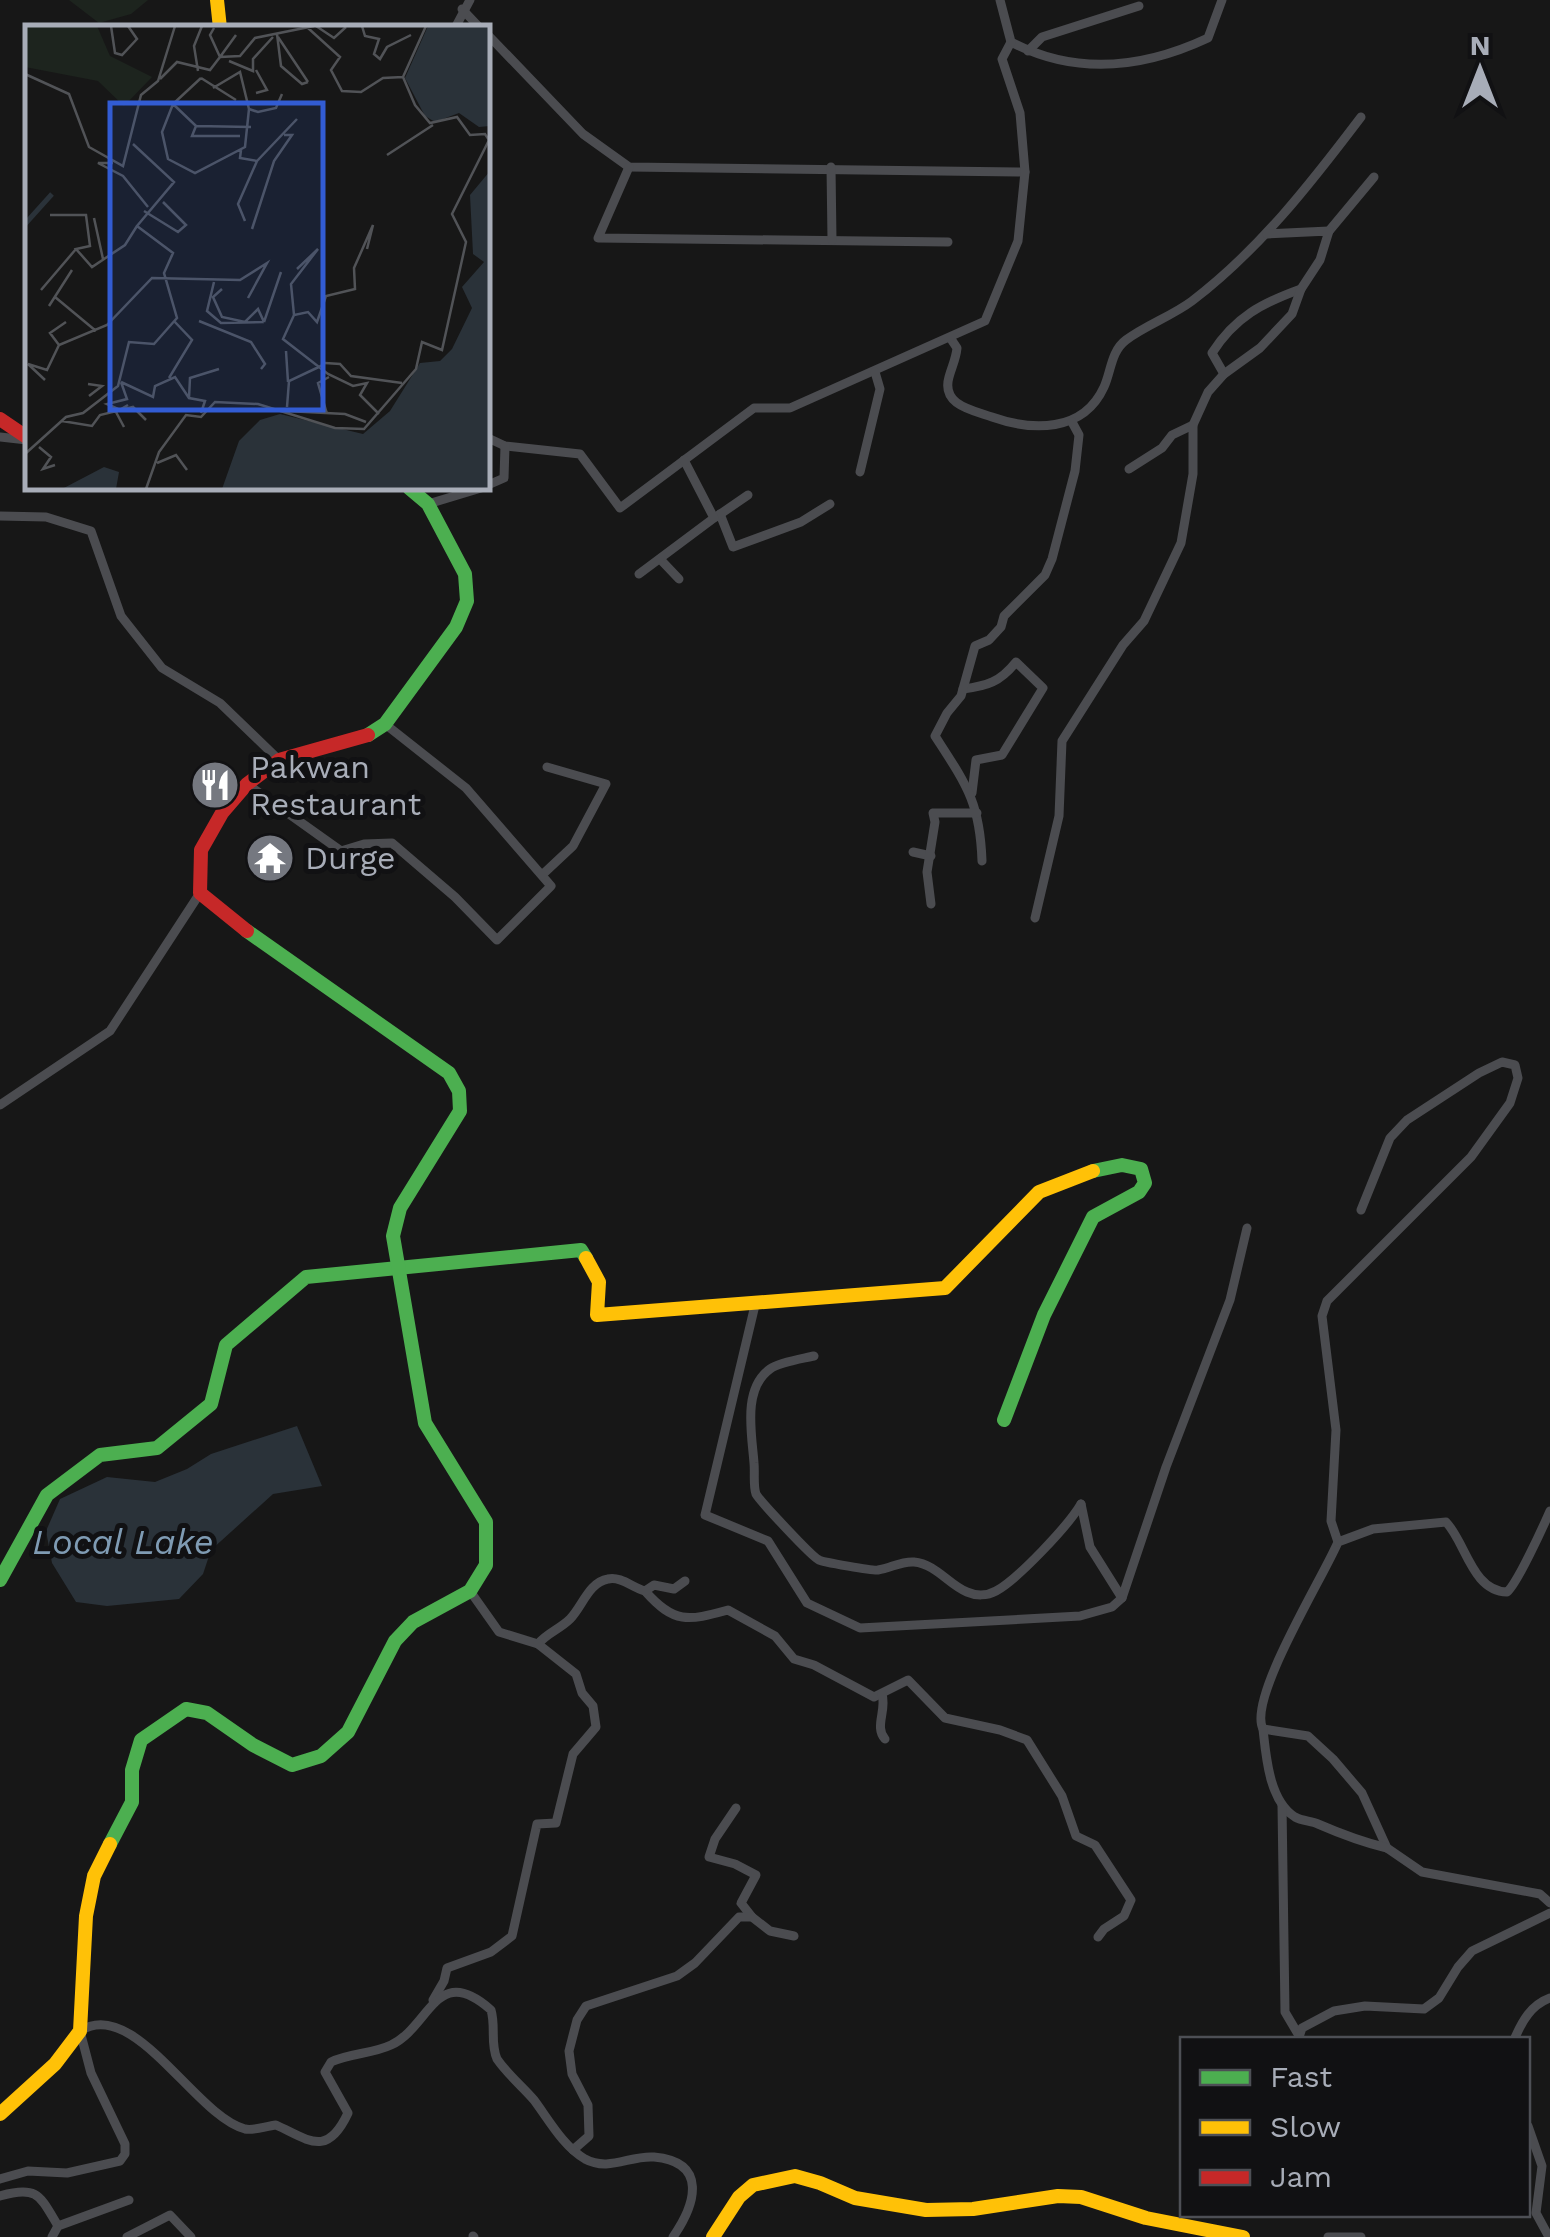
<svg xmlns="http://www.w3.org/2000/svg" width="1550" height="2237" viewBox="0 0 1550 2237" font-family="'Work Sans',sans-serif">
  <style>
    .green { fill: #1d241e }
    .water { fill: #2a3239 }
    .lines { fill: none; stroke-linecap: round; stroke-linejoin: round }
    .street { stroke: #4b4c50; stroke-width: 9 }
    .fast { stroke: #4caf50; stroke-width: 14 }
    .slow { stroke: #ffc107; stroke-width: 14 }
    .jam { stroke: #c62828; stroke-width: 14 }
    .labels { text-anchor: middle; stroke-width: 10; stroke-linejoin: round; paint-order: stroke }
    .poi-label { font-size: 32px; fill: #a8adb8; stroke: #111113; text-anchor: start }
    .water-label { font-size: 35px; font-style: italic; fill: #7f9bb3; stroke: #111113 }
    .inset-river { fill: none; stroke: #2a3239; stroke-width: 5 }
    .inset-road { fill: none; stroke: #515357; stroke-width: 2.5 }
    .view { fill: #325cd3; fill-opacity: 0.15; stroke: #325cd3; stroke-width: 5 }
    .inset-edge { fill: none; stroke: #a8adb8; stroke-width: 5 }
  </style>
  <rect width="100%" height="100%" fill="#171717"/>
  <path class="green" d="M69,0H148L131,14L99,23Z"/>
  <path class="water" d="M297,1426L322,1486L273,1494L211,1550L203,1574L179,1599L107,1606L76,1602L52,1563L46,1531L60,1499L107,1477L155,1482L187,1469L211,1454Z"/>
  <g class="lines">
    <g class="street">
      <path d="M1000,0L1011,42C1076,76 1144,68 1208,38L1222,0"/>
      <path d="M462,9L480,28"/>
      <path d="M455,28L470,0"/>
      <path d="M488,35L583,134L629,167L1025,172"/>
      <path d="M1028,51L1042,37L1139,6"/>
      <path d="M629,167L598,238L948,242"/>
      <path d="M831,167L832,240"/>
      <path d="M1329,231L1374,177"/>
      <path d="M951,339L957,348C956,359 952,366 949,377C941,405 972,410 992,417C1032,431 1083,433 1104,387C1111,372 1111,351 1126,340C1146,325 1172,316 1192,301C1259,250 1311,183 1361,117"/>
      <path d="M1224,374L1212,353C1235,317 1262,303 1301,289"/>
      <path d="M0,437L27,440"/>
      <path d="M488,438L505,446L580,454L620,508L754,408H790L985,321L1018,241L1025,172L1020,113L1002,59L1011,42"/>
      <path d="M1129,469L1162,448L1172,435L1193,425"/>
      <path d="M860,472L880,389L875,372"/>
      <path d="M488,485L504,478L505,446"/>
      <path d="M428,504L481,488"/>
      <path d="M720,514L733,547L801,522L830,504"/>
      <path d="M0,516L46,517L91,531L121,616L162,668L220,703L279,760"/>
      <path d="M716,517L748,495"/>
      <path d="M660,559L679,579"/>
      <path d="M639,574L714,518L684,460"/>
      <path d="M963,689C987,686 1000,682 1016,662L1043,688L1002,755L976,760L972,793"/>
      <path d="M247,784L341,851L364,844L392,843L455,897L497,940L551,886L466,788L385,724"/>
      <path d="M913,852L931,856"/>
      <path d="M982,861C980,802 966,784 935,736L947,713L961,696L975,646L989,640L1001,627L1004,616L1045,575L1052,559L1075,471L1079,435L1072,422"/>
      <path d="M542,875L573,846L606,784L547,767"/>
      <path d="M931,904L927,872L935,822L933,813H977"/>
      <path d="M1035,918L1059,816L1062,741L1123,645L1144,621L1181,543L1193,474V425L1208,392L1224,374L1260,348L1292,314L1301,289L1320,260L1329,231L1267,234"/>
      <path d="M0,1105L110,1031L200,893"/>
      <path d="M756,1301L705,1515L768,1541L807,1603L860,1628L1080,1616L1112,1607L1122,1598L1166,1467L1230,1300L1247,1228"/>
      <path d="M814,1356C801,1359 780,1362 770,1369C742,1389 752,1435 754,1463C755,1472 753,1486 756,1494C759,1500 812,1557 819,1560C822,1562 874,1571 878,1570C891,1568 901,1561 914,1562C936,1564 948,1584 967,1592C976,1596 987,1596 996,1591C1018,1579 1068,1526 1081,1504"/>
      <path d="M1081,1504L1090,1547L1122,1598"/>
      <path d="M1550,1511C1543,1527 1517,1584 1507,1592C1472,1591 1466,1543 1446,1522L1373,1529L1338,1542C1324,1576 1247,1699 1263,1729L1308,1736L1333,1759L1362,1793L1387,1848L1422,1872L1540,1894L1550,1903"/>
      <path d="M1338,1542L1331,1521L1336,1430L1322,1316L1327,1301L1471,1157L1510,1103L1518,1078L1515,1065L1502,1062L1479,1073L1407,1120L1390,1138L1361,1210"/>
      <path d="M645,1591C674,1624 688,1621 728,1610L775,1636L794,1659L814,1665L874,1697L908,1680L945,1718L1000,1730L1027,1740L1062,1796L1076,1836L1095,1845L1131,1900L1124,1916L1104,1929L1098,1937"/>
      <path d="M538,1644C547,1633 560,1629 570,1619C582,1607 589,1582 608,1579C621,1576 633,1588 645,1591L654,1585L674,1589L685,1581"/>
      <path d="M882,1694C887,1710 874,1727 885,1739"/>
      <path d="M1263,1729C1266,1756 1269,1801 1295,1817C1302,1821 1311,1821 1318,1824C1341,1834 1362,1842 1387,1848"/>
      <path d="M1282,1805L1285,2012L1298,2034"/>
      <path d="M736,1808L715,1839L709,1857L735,1864L756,1875L741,1903L752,1917"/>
      <path d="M433,2000L444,1981L447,1968L491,1952L512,1936L537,1824L556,1823L573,1754L596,1727L593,1706L582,1693L576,1674L538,1644L499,1632L470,1591"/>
      <path d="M1298,2040L1302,2028L1334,2011L1365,2006L1424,2009L1439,1998L1458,1967L1472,1951L1550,1913"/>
      <path d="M1514,2040C1522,2021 1531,2005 1550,1998"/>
      <path d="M1528,2126L1542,2166L1536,2213L1549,2237"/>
      <path d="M573,2150L589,2136L588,2105L572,2074L569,2051L577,2020L586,2006L677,1976L695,1963L739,1917H752L770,1931L794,1936"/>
      <path d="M0,2179L28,2171L67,2173L120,2161L125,2154V2144L91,2073L80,2031C134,1996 195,2116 245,2129C254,2131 266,2126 276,2125C309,2140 327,2158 348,2113L325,2072L331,2062C350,2053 372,2054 391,2045C430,2027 436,1961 491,2010C496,2027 490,2043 497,2059C508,2075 522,2086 534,2100C549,2120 563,2146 585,2159C609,2172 630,2155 654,2157C708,2162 696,2204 673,2237"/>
      <path d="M0,2196C38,2185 40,2196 58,2226"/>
      <path d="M473,2236L474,2237"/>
      <path d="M52,2237L58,2226L129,2200"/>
      <path d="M127,2237L170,2215L191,2237"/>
      <path d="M1328,2237H1361"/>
    </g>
    <g class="fast">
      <path d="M368,735L385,724L456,627L467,601L465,574L428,504L409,488"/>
      <path d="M1004,1420L1044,1315L1093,1217L1139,1192L1145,1183L1141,1169L1122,1165L1093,1171"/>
      <path d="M0,1580L47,1495L100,1455L157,1448L211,1404L226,1345L306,1277L581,1250L586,1258"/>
      <path d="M110,1844L132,1802V1770L141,1740L186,1709L207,1713L253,1745L292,1765L321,1756L348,1732L395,1641L413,1622L470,1591L486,1565V1522L425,1423L393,1236L400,1208L460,1111L459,1091L449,1073L247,931"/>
    </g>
    <g class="slow">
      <path d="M217,0L220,28"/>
      <path d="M586,1258L599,1282L597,1315L945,1288L1039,1192L1093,1171"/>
      <path d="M0,2114L55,2064L80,2031L86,1916L94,1876L110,1844"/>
      <path d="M713,2237L739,2197L753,2185L795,2176L820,2183L855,2198L926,2210L973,2209L1058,2196L1081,2197L1146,2218L1243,2237"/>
    </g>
    <g class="jam">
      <path d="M0,419L28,438"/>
      <path d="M247,931L200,893L201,850L222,813L247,784L279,760L368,735"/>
    </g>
  </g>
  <defs>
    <g id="restaurant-disc" transform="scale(2.5)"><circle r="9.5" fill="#757880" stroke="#111113"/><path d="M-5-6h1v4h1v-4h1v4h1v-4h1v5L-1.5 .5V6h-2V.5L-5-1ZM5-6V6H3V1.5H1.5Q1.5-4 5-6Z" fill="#fff"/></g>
    <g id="temple-disc" transform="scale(2.5)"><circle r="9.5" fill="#757880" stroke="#111113"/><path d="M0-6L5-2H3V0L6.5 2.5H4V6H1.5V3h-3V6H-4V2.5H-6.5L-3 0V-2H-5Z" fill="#fff"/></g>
  </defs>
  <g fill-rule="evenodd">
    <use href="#restaurant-disc" x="215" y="785"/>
    <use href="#temple-disc" x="270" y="858"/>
  </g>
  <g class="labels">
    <g class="poi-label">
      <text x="250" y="778">Pakwan<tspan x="250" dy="37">Restaurant</tspan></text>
      <text x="305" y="869">Durge</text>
    </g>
    <g class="water-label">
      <text x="123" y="1554">Local Lake</text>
    </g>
  </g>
  <g transform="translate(25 25)">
    <rect width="465" height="465" fill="#171717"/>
    <path d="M0,1H72L85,31L127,52L99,81L73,56L0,42Z" fill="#1d241e"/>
    <path d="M403,1H465V101L454,102L434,88L410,97L400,91L380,53ZM465,146V464H197L214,416L235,395L255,389L338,409L365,386L395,338L415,336L427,324L447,283L437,262L459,237L448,229L445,170ZM79,442L94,447L91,464H37Z" fill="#2a3239"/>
    <path class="inset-river" d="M0,199L27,169"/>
    <path class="inset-road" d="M86,1L90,28L97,30L112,14L103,1M291,1L309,13L321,2M337,1L340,11L354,14L349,29L355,34L362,22L386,10M189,3L185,10L195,32L211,10M283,3L315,32L306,45L317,66L336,67L358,53L378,52M252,9L256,41L277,59L283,57M253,12L283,57M204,36L228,46V34L248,12M173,46L169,21L177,1M0,49L44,69L64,122L98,141L116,70L133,56L150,1M176,53L148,79L137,107L143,134L170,148L220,122L224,84M176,53L211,75M135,54L152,37L185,45L195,32L215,31L230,13L289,1M188,63L215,47L224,84L233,87L251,83L257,69M231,68L242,65L231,45M148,79L171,101L226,102M171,101L167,111H215M216,125L215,133L232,136L272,94M362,130L408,100M88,138H73L98,151L123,182M119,186L153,207L161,200L138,177M25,190H61L65,221L51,224L67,242L100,220L112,201M69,193L78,234M220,196L213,179L232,136M227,204L249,136L267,110H259M342,224L348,200L329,243L330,264L301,271L292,297L283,287L269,290L258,314L303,349L328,361L342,358L335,370L354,389M189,257L182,286L196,298L239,297M197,264L188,272L197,292L220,297L233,284L239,297M16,265L51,224M30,272L71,306M24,281L47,245M269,290L266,259L293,224L272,244M174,296L226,317L240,339L236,344M239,297L256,247M34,320L25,308L41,297M261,326L263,357M300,338L315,339L326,351L377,358M144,353L167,315L149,296M20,355L3,339L22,345L34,320L82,300L127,253L215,255L242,238L223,273M96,357L128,372L130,361L150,352L164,373L180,376L176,388M63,359L77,361L64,371M164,373L165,353L194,344M262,382L264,356L298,340M93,384L82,379L102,374L96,357M261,386L320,389L341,397M302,389L293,358L304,352M37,396L67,401L75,390L108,382L121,395M99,402L91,387L103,380M14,422L26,432L18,444L30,440M0,429L41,392L58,388L93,361L104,317L129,319L152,293L139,248L148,228L112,201L149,157L108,119M132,438L151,430L162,445M121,464L134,427L161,390L176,392L190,377L233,379L310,403L339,404L391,344L397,317L417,325L441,217L427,189L464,115L460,109L445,110L432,92L405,98L390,80L378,52L401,1"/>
    <path class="view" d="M85,78H298V385H85Z"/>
    <rect width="465" height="465" class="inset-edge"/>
  </g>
  <rect x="1180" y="2037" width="350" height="180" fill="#111113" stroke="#4d4f55" stroke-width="2.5"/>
  <rect x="1200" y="2070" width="50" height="15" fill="#4caf50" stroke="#4d4f55" stroke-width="2.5"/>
  <text x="1270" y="2087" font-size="30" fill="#a8adb8">Fast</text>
  <rect x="1200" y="2120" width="50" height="15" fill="#ffc107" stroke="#4d4f55" stroke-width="2.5"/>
  <text x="1270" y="2137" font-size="30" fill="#a8adb8">Slow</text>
  <rect x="1200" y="2170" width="50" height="15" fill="#c62828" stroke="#4d4f55" stroke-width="2.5"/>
  <text x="1270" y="2187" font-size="30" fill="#a8adb8">Jam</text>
  <g transform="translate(1480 70)" stroke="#111113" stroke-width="8" paint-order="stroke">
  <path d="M0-8L18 38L0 25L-18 38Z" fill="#a8adb8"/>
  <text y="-15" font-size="28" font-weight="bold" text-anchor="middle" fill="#a8adb8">N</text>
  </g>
</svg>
